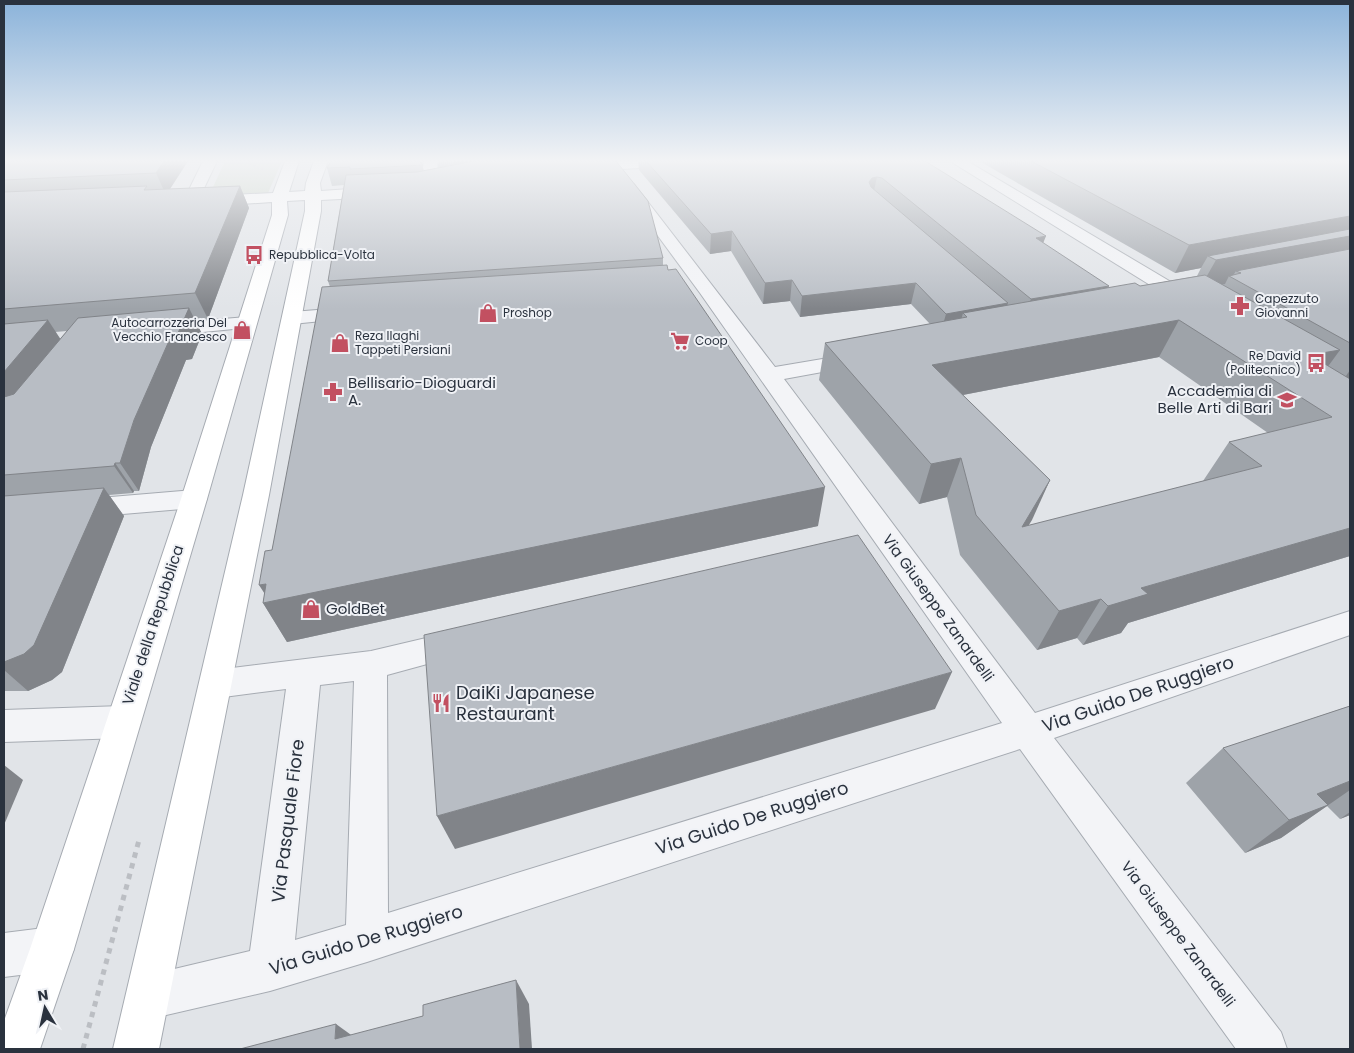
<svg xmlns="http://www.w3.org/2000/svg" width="1354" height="1053" viewBox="0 0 1354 1053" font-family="Poppins,sans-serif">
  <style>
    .green { fill: #c6d1c2 }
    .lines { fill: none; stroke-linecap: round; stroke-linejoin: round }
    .street-casing { stroke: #a6abb2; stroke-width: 2 }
    .secondary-casing { stroke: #a6abb2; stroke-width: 2 }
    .path-far1 { stroke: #bbbec3; stroke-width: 2; stroke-dasharray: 2 2; stroke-linecap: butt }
    .path { stroke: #bbbec3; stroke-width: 5; stroke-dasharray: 5.5 5.5; stroke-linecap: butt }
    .street { fill: #f3f4f7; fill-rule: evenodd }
    .secondary { fill: #fff; fill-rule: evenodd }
    .wall { fill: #9ea3a9; fill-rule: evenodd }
    .shaded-wall { fill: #818489 }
    .building { fill: #b8bdc4; stroke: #818489; fill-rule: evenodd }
    .labels { text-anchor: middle; stroke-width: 4; stroke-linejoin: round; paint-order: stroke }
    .far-poi-label { font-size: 12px; fill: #2a323e; stroke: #f0f2f6; text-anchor: start }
    .poi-label { font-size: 15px; fill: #2a323e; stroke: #f0f2f6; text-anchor: start }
    .street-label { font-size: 15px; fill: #2a323e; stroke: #f0f2f6 }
    .near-poi-label { font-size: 18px; fill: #2a323e; stroke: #f0f2f6; text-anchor: start }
    .near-street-label { font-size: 18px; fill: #2a323e; stroke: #f0f2f6 }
  </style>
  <rect width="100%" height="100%" fill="#e1e4e8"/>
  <path class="green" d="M225,161H282L268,193L208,196L206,188L213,187Z"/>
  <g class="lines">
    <g class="street-casing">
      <g id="street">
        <path d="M203,161H217L196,205H186L183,202Z"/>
        <path d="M424,161H438L437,175C446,179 455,177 464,179L466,182L464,185C450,189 438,186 425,181L422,173Z"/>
        <path d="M950,161H967L1198,298L1201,302L1198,306L1191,308L1184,306Z"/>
        <path d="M629,183L634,184L775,367L858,353L866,354L869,359L866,364L784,379L1035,713L1350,611V635L1054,738L1281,1032L1287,1049H1236L1020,749L367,962L270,991L149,1019L133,1013L127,997L133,981L149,975L250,951L286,689L216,698L204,694L199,684L204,674L216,670L371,651L460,630L471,634L476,643L471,652L387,675L388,913L1002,723L700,293L622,187L624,184ZM354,681L346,925L295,940L320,685Z"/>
        <path d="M355,307L362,309L365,313L362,317L292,324L285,322L282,318L285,314L292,312Z"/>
        <path d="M247,317L254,319L257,323L254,327L162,336L155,334L152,330L155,326L162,324Z"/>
        <path d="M194,490L203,493L207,499L203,505L194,508L4,524V506Z"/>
        <path d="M122,706L134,711L139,722L134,733L122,738L4,742V710Z"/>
        <path d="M52,927L67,934L74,949L67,964L52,971L4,977V933Z"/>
      </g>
    </g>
    <g class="secondary-casing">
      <g id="secondary">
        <path d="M285,161H299L289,192L305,191L306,183L314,161H328L320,183L321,191L379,187L384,189L387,192L384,195L379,197L321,200V211L269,495L159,1049H113L243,495L305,211V200L287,201L288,215L207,499L74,949L40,1049H4V1021L30,949L181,499L272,215V202L209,206L204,204L201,201L204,198L209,196L273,193Z"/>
        <path d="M614,161H705L698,165L582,171L577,170L575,167L577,164L582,163Z"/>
      </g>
    </g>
    <path class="path-far1" d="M250,161L249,164L263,169"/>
    <path class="path" d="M83,1049L139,840"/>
    <use href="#street" class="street"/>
    <use href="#secondary" class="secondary"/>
  </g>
  <g class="wall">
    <path d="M4,161H188L170,189L240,186L249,208L208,319L195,320L202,334L192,359L186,360L151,447L139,491H134L133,493L109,495L124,516L62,672L52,680L28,691H4ZM67,331L60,339L55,332Z"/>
    <path d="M331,161H422V164L424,171L438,168L437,161H616L663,258V265L668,270L818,526L287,642L263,603L272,550L330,287L328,281L344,185L332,186L327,168Z"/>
    <path d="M638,161H925L1108,288L1140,286L1197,276L1201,268L1175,273L979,161H1350V556L1128,623L1121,633L1083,645L1077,638L1037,650L960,555L947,497L919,504L819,380L825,343L930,324L911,304L800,317L790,301L763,304L731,251L710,254L639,170ZM1159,357L1268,433L1229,442L1203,481L1028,526L1050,480L963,395Z"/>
    <path d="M1350,706V815L1340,819L1327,806L1281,838L1245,853L1186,783L1223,748Z"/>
  </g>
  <g class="shaded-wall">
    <path d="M164,161H188L166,195L156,173Z"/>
    <path d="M454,161H513L458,177Z"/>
    <path d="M877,177L873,195L869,182L872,178Z"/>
    <path d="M240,186L249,208L208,319L195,293Z"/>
    <path d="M1350,216V261L1241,273L1236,271L1232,277L1229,276L1225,284L1200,288L1216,260L1208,256L1201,268L1175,273L1189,245Z"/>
    <path d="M732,231L731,251L710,254L711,234Z"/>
    <path d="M1046,236L1038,256L1036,238Z"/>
    <path d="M792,280L790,301L763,304L765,283Z"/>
    <path d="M916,283L911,304L800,317L802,296Z"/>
    <path d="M1109,286L1100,306L1023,320L1031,299Z"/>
    <path d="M1008,303L1001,324L963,313L958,332L940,335L946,314Z"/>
    <path d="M189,308L202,334L192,359L186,360L151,447L139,491L120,463L134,420L172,334Z"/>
    <path d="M48,320L65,346L4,406V372Z"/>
    <path d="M1179,320L1159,357L921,403L932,365Z"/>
    <path d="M1340,350L1313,387L1310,355Z"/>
    <path d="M1350,370V380L1342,382Z"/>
    <path d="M961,458L947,497L919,504L931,464Z"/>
    <path d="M115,463L134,491L133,493L114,466Z"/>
    <path d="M1050,480L1032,520L1010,555L1022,527Z"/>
    <path d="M825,487L818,526L287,642L263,603L270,602L259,585Z"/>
    <path d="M104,488L124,516L62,672L52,680L28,691L4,670V662Z"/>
    <path d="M1350,528V556L1128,623L1121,633L1083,645L1108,606L1141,588Z"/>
    <path d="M1101,599L1077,638L1037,650L1059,611Z"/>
    <path d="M952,672L935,709L455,849L437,816Z"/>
    <path d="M4,765L23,780L4,825Z"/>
    <path d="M1350,781V790L1281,838L1245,853L1289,820L1317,794Z"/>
    <path d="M1350,812V815L1340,819Z"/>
    <path d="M516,980L529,1004L532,1049H520Z"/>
    <path d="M336,1024L365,1045L335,1039Z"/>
  </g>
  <g class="building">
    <path d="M4,161H164L156,173L4,180Z"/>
    <path d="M331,161H419L423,165L350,169V167L327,168Z"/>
    <path d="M474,161H616L648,201L663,258L328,281L346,175L417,172Z"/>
    <path d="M646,161H925L1046,236L1036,238L1109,286L1031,299L882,178L877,177L872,178L869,182L871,187L1008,303L946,314L916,283L802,296L792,280L765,283L732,231L711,234Z"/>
    <path d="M1031,161H1350V216L1189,245Z"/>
    <path d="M147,186L144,190L240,186L195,293L4,309V192Z"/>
    <path d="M1350,229V236L1216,260L1208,256Z"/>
    <path d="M1350,249V343L1229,276L1241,273L1236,271Z"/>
    <path d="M667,265L668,270L676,269L825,487L263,603L266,584L259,585L265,551L272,550L322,287Z"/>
    <path d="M1205,275L1340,350L1310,355L1350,379V528L1141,588L1148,594L1108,606L1101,599L1059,611L976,515L961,458L931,464L825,343L967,317L963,313L1135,283L1140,286ZM1179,320L1332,417L1229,442L1262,466L1022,527L1050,480L932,365Z"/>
    <path d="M189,308L178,333L172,334L134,420L120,463H115L114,466L4,475V397L14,394L78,318Z"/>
    <path d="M48,320L4,372V324Z"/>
    <path d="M104,488L34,645L24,654L4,662V496Z"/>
    <path d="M858,535L952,672L437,816L424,635Z"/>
    <path d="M1350,706V781L1317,794L1328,805L1289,820L1223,748Z"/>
    <path d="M516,980L520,1049H240L336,1024L335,1039L423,1016V1005Z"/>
  </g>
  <linearGradient id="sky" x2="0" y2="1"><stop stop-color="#8bb3da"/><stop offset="0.52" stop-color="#f2f3f5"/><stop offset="1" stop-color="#f2f3f5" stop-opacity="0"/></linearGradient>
  <rect width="1354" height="309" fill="url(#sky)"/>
  <defs>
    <g id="bus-bare" transform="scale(1.5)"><path d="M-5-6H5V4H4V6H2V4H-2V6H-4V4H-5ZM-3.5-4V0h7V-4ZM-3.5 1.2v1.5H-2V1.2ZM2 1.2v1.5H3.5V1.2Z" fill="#c25061" stroke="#f0f2f6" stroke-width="2.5" paint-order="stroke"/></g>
    <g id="pharmacy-bare" transform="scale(1.5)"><path d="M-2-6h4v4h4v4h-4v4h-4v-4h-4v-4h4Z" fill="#c25061" stroke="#f0f2f6" stroke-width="2.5" paint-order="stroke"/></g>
    <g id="shop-bare" transform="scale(1.5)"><path d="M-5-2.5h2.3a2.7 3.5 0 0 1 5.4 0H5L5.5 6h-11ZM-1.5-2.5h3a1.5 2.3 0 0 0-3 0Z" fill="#c25061" stroke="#f0f2f6" stroke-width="2.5" paint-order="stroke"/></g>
    <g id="supermarket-bare" transform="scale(1.5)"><path d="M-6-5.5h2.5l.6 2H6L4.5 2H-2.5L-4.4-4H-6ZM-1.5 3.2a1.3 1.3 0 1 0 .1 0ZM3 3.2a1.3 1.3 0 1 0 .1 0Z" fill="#c25061" stroke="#f0f2f6" stroke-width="2.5" paint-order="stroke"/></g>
    <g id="university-bare" transform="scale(1.5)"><path d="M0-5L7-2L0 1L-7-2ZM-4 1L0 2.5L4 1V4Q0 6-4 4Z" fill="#c25061" stroke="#f0f2f6" stroke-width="2.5" paint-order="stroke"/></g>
    <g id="restaurant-bare" transform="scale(1.5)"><path d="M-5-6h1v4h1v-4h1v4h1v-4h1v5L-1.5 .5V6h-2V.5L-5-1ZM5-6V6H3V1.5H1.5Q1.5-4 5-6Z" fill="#c25061" stroke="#f0f2f6" stroke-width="2.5" paint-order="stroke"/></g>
  </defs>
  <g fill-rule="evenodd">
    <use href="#bus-bare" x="254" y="255"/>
    <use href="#pharmacy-bare" x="1240" y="306"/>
    <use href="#shop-bare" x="488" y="313"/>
    <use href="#shop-bare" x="242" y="330"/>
    <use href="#supermarket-bare" x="680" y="341"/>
    <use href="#shop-bare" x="340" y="343"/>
    <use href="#bus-bare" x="1316" y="363"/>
    <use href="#pharmacy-bare" x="333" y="392"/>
    <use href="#university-bare" x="1287" y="400"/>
    <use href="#shop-bare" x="311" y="609"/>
    <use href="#restaurant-bare" x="441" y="703"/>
  </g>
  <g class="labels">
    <g class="far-poi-label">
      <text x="269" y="259">Repubblica-Volta</text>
      <text x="1255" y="303">Capezzuto<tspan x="1255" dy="14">Giovanni</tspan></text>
      <text x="503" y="317">Proshop</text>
      <text x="227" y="327" text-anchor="end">Autocarrozzeria Del<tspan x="227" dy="14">Vecchio Francesco</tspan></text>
      <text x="355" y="340">Reza Ilaghi<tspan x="355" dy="14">Tappeti Persiani</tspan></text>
      <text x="695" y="345">Coop</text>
      <text x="1301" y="360" text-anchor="end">Re David<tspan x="1301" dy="14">(Politecnico)</tspan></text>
    </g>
    <g class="poi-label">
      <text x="348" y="388">Bellisario-Dioguardi<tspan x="348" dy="17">A.</tspan></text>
      <text x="1272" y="396" text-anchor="end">Accademia di<tspan x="1272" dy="17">Belle Arti di Bari</tspan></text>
      <text x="326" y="614">GoldBet</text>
    </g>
    <g class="street-label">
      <text transform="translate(938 608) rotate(54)" y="5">Via Giuseppe Zanardelli</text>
      <text transform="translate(153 625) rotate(-72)" y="5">Viale della Repubblica</text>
      <text transform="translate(1178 934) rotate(53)" y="5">Via Giuseppe Zanardelli</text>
    </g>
    <g class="near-poi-label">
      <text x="456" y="699">DaiKi Japanese<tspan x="456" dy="21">Restaurant</tspan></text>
    </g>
    <g class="near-street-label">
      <text transform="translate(1138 694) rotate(-19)" y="6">Via Guido De Ruggiero</text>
      <text transform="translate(752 818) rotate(-18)" y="6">Via Guido De Ruggiero</text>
      <text transform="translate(288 821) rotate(-83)" y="6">Via Pasquale Fiore</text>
      <text transform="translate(366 940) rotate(-17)" y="6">Via Guido De Ruggiero</text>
    </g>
  </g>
  <rect width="1354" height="1053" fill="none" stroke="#2a323e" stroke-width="10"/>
  <g transform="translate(45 1008) rotate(351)" stroke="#f0f2f6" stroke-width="4" paint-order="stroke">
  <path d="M0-4L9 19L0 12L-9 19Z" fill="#2a323e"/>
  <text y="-8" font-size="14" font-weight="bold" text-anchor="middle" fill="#2a323e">N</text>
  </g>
</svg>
